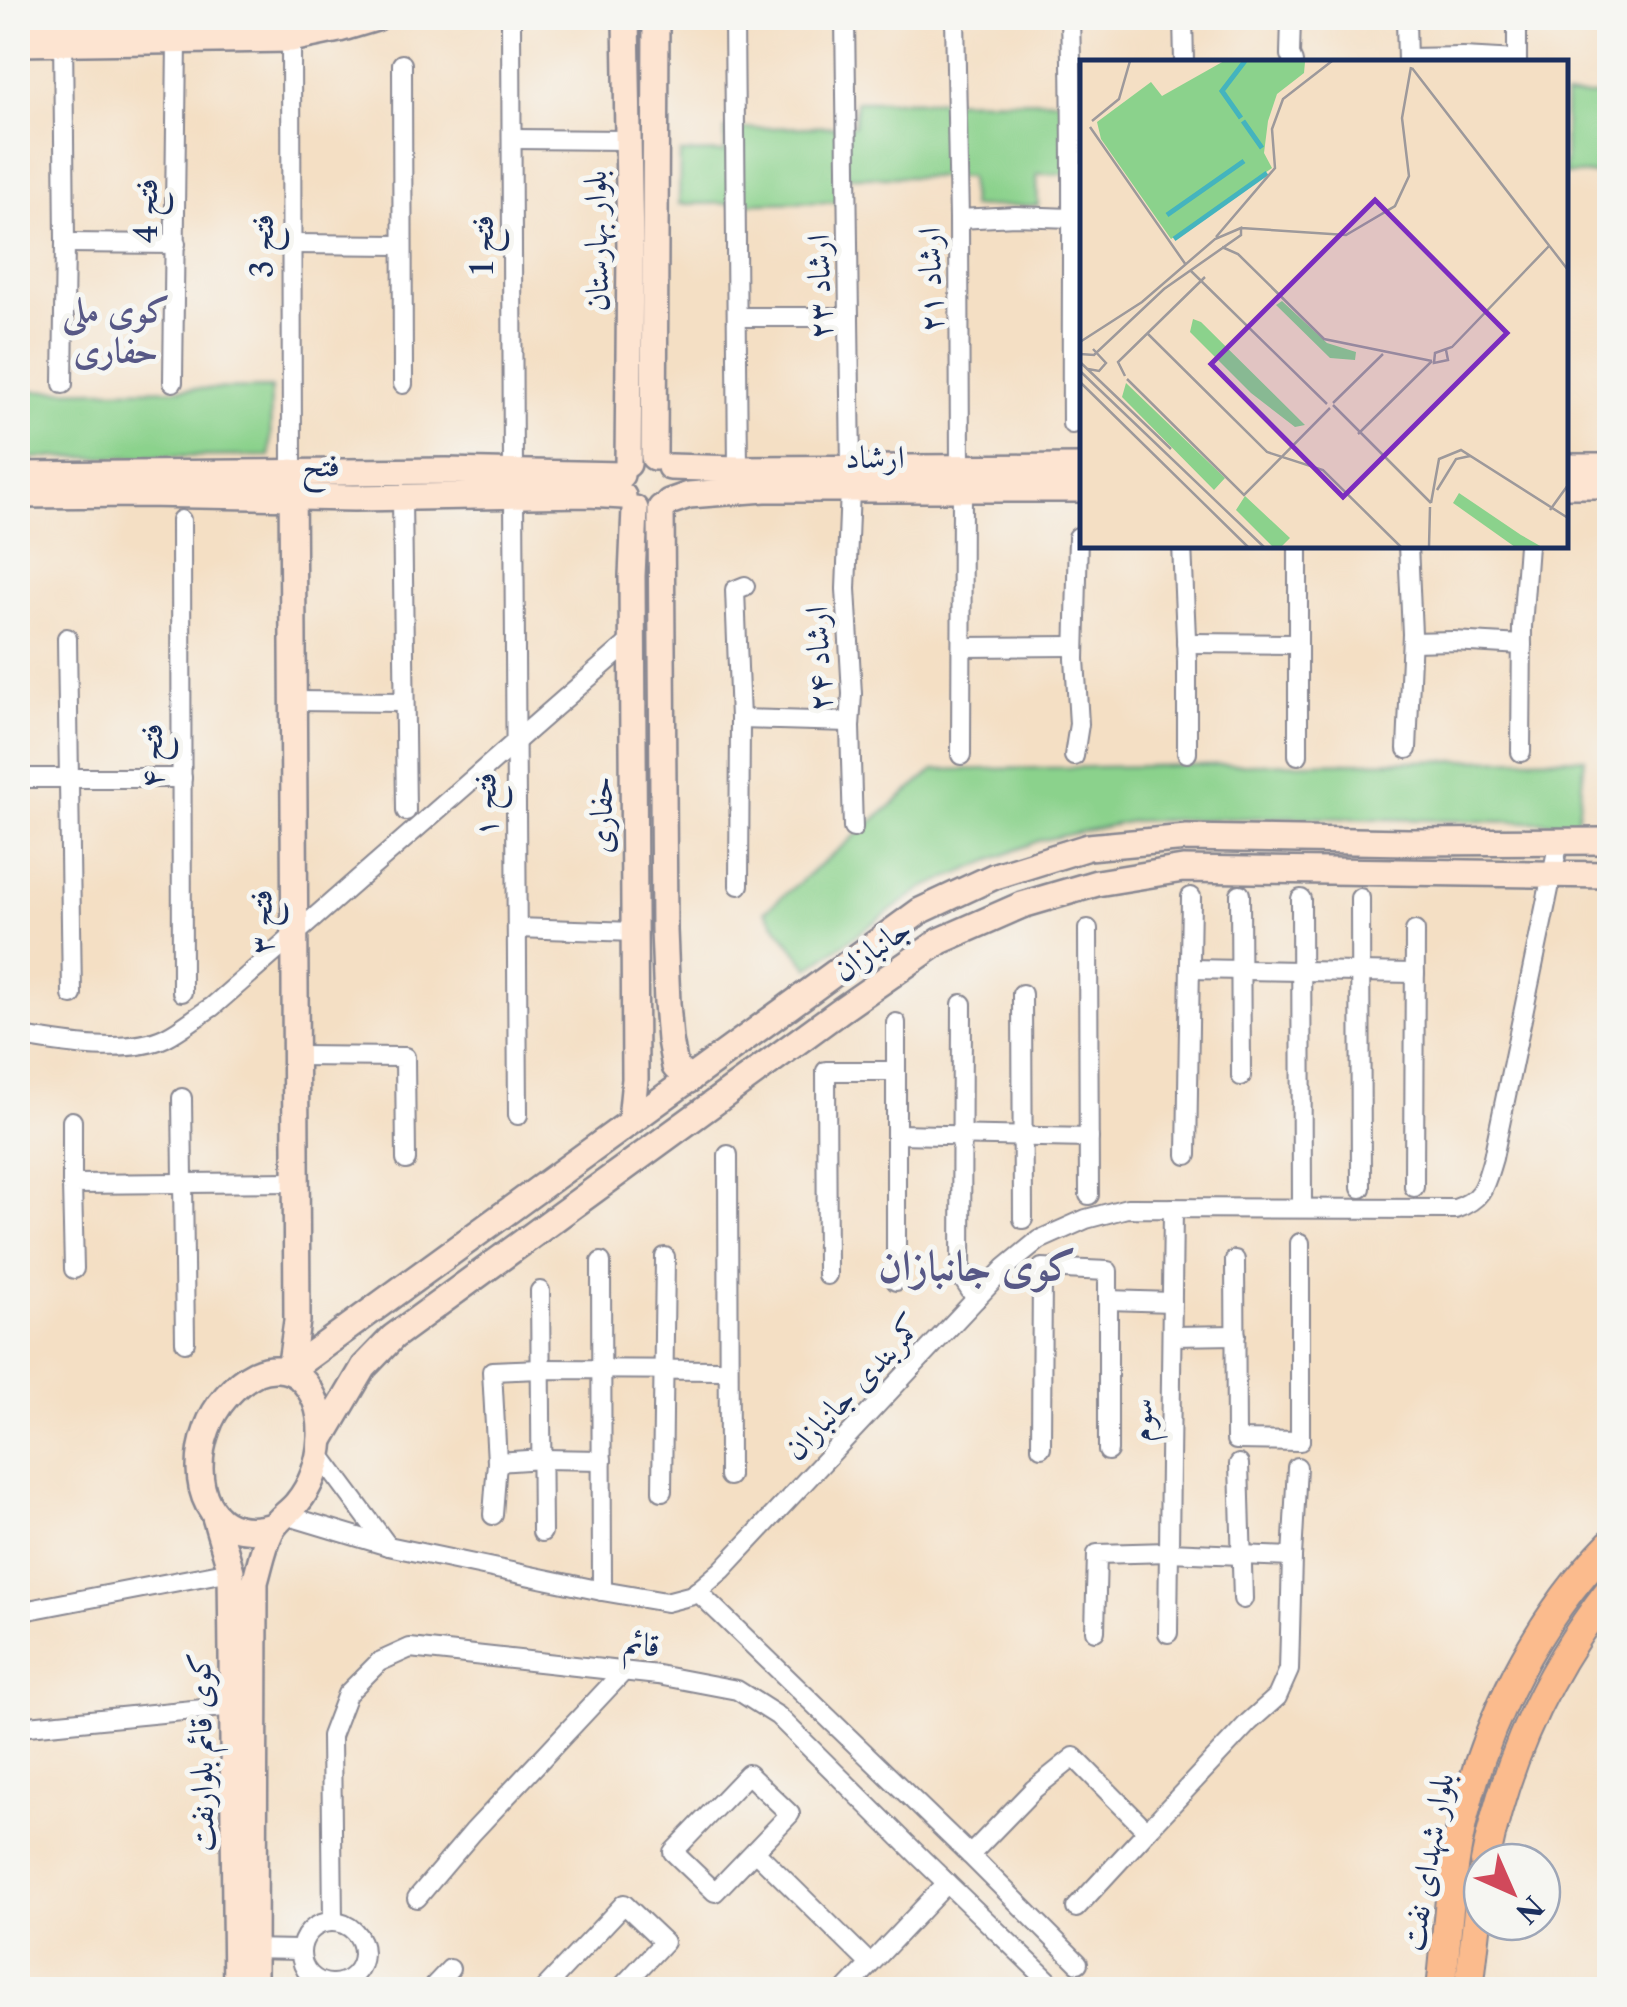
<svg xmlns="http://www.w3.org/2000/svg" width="1627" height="2007" viewBox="0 0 1627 2007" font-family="'Libre Caslon Text',Amiri,serif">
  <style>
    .green { fill: #8bd28c; stroke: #538075; stroke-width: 2.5 }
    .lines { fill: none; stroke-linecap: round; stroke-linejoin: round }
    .street-casing { stroke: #888791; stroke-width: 22 }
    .secondary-casing { stroke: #888791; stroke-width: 30 }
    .primary-casing { stroke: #888791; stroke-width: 32 }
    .street { stroke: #fff; stroke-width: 18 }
    .secondary { stroke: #fde4d1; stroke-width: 25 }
    .primary { stroke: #fbbb8d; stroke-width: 28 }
    .labels { text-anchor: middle; stroke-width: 10; stroke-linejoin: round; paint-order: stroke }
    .street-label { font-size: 32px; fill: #1b2f5e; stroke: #f6f6f2 }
    .neighbourhood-label { font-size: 35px; font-weight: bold; fill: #575886; stroke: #f6f6f2 }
    .district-label { font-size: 42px; font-weight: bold; fill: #575886; stroke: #f6f6f2 }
    .inset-river { fill: none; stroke: #44b4be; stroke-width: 5 }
    .inset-road { fill: none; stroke: #9d999b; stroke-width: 2.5 }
    .view { fill: #7b2cbf; fill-opacity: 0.15; stroke: #7b2cbf; stroke-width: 5 }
    .inset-edge { fill: none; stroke: #1b2f5e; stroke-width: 5 }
  </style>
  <rect width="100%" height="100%" fill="#f6f6f2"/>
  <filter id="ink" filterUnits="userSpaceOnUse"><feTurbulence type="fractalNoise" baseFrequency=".01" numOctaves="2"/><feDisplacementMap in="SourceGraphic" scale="20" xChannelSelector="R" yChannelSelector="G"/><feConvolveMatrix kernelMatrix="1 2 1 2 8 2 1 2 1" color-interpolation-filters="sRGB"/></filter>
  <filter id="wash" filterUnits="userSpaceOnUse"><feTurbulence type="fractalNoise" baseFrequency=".0048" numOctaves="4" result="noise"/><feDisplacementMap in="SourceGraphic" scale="40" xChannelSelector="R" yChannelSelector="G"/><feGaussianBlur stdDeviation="2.25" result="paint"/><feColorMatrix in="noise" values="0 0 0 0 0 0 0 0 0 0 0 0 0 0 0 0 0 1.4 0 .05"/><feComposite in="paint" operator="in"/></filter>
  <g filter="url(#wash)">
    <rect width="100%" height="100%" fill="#f4dfc4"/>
    <g class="green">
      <rect x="1565" y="96" width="44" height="78"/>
      <path d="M1082,100V174H1037L1038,205L971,207L969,177H838V202L679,204L680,153L725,152V129L854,126L856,101Z"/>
      <path d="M271,388L270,456L18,458V391Z"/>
      <path d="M1585,758L1577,823L1288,817L1132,821L1038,841L923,888L809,968L765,911L934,770Z"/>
    </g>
  </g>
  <g filter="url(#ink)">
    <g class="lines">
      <g class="street-casing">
        <g id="street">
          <path d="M511,18L513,473"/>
          <path d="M734,18L738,469"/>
          <path d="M845,18L851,469"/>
          <path d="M955,18L959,219L960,468"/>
          <path d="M1070,18C1074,153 1071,289 1072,424"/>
          <path d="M1183,18L1184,62"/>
          <path d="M1291,18L1290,55L1293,62"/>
          <path d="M1406,18L1407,62"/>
          <path d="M291,29L292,472"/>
          <path d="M63,33L65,243L63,384"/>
          <path d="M1407,58L1463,57L1517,60"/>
          <path d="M1517,62V18"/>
          <path d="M402,64L403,384"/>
          <path d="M512,139L627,140"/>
          <path d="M959,219L1015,216L1071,218"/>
          <path d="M65,243L176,244"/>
          <path d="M292,244L401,245"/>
          <path d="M737,317H849"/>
          <path d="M173,382L177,40"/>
          <path d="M850,489L846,589L852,694L850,727L853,828"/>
          <path d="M514,496L518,1115"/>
          <path d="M402,497L406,811"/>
          <path d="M181,520L182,992"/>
          <path d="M1182,545L1187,661V753"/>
          <path d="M1298,545V755"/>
          <path d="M67,638L72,995"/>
          <path d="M1412,642L1453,641L1522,645"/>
          <path d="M1186,643L1297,644"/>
          <path d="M962,647L1075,646"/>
          <path d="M292,701L404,702"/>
          <path d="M740,719L850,722"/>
          <path d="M1407,749L1412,634L1408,545"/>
          <path d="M1521,752L1522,627L1528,545"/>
          <path d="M961,755L962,489"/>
          <path d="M1074,756L1079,724L1075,659L1078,537"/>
          <path d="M18,778H182"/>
          <path d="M739,885L740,719L735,590L745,586"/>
          <path d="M1240,894L1241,1076"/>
          <path d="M1360,898L1361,1188"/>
          <path d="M1301,899L1302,1208"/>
          <path d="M517,928L634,932"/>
          <path d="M1088,929L1089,1195"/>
          <path d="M1190,969L1415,973"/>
          <path d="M1022,994L1023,1219"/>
          <path d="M962,1004L961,1276L976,1299"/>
          <path d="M896,1023V1281"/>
          <path d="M18,1036C59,1043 127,1056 166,1037C182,1029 197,1016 212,1007L633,639"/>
          <path d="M295,1056L405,1057L406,1160"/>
          <path d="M182,1098L185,1342"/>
          <path d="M896,1134L1089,1138"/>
          <path d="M728,1155L729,1476"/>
          <path d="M1187,1155L1191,897"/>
          <path d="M72,1184V1121"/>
          <path d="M1414,1187L1415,931"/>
          <path d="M1235,1260L1236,1440L1300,1441V1243"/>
          <path d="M601,1262L602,1591"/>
          <path d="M74,1269L72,1184L297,1182"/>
          <path d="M827,1275L826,1071H896"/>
          <path d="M540,1291L542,1532"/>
          <path d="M1108,1300L1172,1302"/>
          <path d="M1172,1336L1236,1335"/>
          <path d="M1041,1447L1042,1268L1108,1271V1451"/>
          <path d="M319,1453L388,1546"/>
          <path d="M602,1460L542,1459L497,1462L492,1371L541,1369L728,1370"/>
          <path d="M1239,1464L1243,1599"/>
          <path d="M662,1491L665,1257"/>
          <path d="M285,1515L388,1546L602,1591L666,1602L693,1595L722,1570L1005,1268L1039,1240L1086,1219L1127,1208L1455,1209C1484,1199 1485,1184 1493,1158L1559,841"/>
          <path d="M493,1515L497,1462"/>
          <path d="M697,1591L970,1855L1034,1789L1074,1757L1147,1831L1249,1722L1277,1697L1289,1670L1292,1557L1297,1467"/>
          <path d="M18,1612L231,1571"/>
          <path d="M1095,1631L1097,1554L1169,1552L1292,1557"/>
          <path d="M1168,1633L1173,1208"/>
          <path d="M18,1727L234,1706"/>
          <path d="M748,1774L790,1814L715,1892L673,1852Z"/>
          <path d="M755,1851L870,1964"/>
          <path d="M970,1855L1078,1963"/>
          <path d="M417,1898L473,1832L623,1672"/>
          <path d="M1076,1908L1147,1831"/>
          <path d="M333,1921L331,1736L347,1694L379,1662L410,1648L658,1675L737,1690L778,1716L921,1858L1058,1990"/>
          <circle cx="332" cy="1953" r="31"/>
          <path d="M245,1949L301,1950"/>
          <path d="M430,1990L450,1969"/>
          <path d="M543,1990L624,1904L664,1942L619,1990"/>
          <path d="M846,1990L947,1883"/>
        </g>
      </g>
      <g class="secondary-casing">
        <g id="secondary">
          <path d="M626,18L630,249L628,464"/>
          <path d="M18,21L297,18"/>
          <path d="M18,43L291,39L339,29L376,18"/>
          <path d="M654,457L656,18"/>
          <path d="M670,467L738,469L1082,467"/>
          <path d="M1564,467H1610"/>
          <path d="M18,475L447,471L621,475"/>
          <path d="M1564,485H1610"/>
          <path d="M18,495L143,494L354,498L588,494L623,496"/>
          <path d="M669,502L689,495L765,489H1082"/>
          <path d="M661,508L664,930L667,1003L670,1040L675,1067L689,1080"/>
          <path d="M631,1120L635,1079L632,576L635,509"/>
          <path d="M290,1370L920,911L995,876L1088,847L1187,838L1408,842L1610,841"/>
          <path d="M290,1370L297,1321L292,472"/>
          <path d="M321,1440L364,1367L393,1337L841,1010L940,941L1022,905L1097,883L1183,869L1610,875"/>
          <path d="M215,1517L231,1571L236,1990"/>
          <path d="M254,1990L255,1582C260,1565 263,1547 271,1531C277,1519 289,1513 297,1503C324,1471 333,1408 299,1377C287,1367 269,1367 256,1373C234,1384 215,1406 207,1429C188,1481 207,1545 273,1526"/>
        </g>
      </g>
      <g class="primary-casing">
        <g id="primary">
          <path d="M1485,1862C1505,1763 1547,1670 1610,1590"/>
          <path d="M1441,1990C1447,1934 1450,1878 1462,1823C1486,1720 1536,1620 1610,1544"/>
          <path d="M1469,1990L1482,1876"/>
        </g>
      </g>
      <use href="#street" class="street"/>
      <use href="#secondary" class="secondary"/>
      <use href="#primary" class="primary"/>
    </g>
  </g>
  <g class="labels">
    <g class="street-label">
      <text transform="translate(146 211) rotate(-90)" y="11">فتح 4</text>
      <text transform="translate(596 241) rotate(-91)" y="11">بلوار بهارستان</text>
      <text transform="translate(482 245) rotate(-90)" y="11">فتح 1</text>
      <text transform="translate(262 246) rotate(-90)" y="11">فتح 3</text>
      <text transform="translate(930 280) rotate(-91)" y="11">ارشاد ۲۱</text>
      <text transform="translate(819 287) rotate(-91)" y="11">ارشاد ۲۳</text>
      <text x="875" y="468">ارشاد</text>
      <text transform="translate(321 465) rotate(1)" y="11">فتح</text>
      <text transform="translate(818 659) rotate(-92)" y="11">ارشاد ۲۴</text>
      <text transform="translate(151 756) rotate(-90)" y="11">فتح ۴</text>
      <text transform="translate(485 805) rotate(-91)" y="11">فتح ۱</text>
      <text transform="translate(601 815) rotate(-90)" y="11">حفاری</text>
      <text transform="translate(261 922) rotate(-91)" y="11">فتح ۳</text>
      <text transform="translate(872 949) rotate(-35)" y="11">جانبازان</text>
      <text transform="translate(853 1387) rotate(-47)" y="11">کمربندی جانبازان</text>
      <text transform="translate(1141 1420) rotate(-89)" y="11">سوم</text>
      <text transform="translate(642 1644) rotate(6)" y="11">قائم</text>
      <text transform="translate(201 1752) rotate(-91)" y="11">کوی قائم بلوارنفت</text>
      <text transform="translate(1427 1862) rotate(-80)" y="11">بلوار شهدای نفت</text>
    </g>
    <g class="neighbourhood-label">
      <text x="116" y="322">کوی ملی<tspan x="116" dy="40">حفاری</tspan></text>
    </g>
    <g class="district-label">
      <text x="977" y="1280">کوی جانبازان</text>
    </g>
  </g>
  <g transform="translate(1080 60)">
    <rect width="488" height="488" fill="#f4dfc4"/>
    <path d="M144,1L225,2L224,13L197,34L188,61L184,93L192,108L91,179L21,79L17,62L71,22L82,36ZM202,241L247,283L276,292L275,300L250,298L196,245ZM113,259L121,262L225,365L215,367L171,333L110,272ZM46,323L145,418L134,430L42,337ZM379,433L441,475L462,487H435L373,443ZM165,436L210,478L201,487H193L156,450Z" fill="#8bd28c"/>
    <path class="inset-river" d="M161,58L142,31L165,1M163,61L182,88M87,155L164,101M94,179L187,113"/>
    <path class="inset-road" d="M332,8L488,210M12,61L39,39L50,1M10,67L106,205M161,168L266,175L315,146L329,116L322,58L331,7M136,177L195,108L192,69L203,39L252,1M142,187L158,194L244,279L352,301M111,211L247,344M68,274L187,392L243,410L321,487M0,282L62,242L135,179L161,168V175L84,229L14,295L0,294M366,290L368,300L354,303L355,293L372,287L470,185M0,302L91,389M8,309L19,311L26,303L13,289M0,311L184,487M45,316L38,302L125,217M47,319L164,435L250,348M0,322L168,487M253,343L303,294M253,345L351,443M278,374L352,301M357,430L376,399L390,396M351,443L359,399L381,390L488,458M470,450L488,425M349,487L350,447"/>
    <path class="view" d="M295,140L427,273L263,437L131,304Z"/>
    <rect width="488" height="488" class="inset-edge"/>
  </g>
  <rect width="1627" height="2007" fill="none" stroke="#f6f6f2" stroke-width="60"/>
  <g transform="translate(1512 1892) rotate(135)"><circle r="48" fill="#f6f6f2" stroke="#9ea6b7" stroke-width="2.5"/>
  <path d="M0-8L18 38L0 25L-18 38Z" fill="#d1495b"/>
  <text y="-15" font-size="28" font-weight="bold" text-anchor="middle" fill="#1b2f5e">N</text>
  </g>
</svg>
